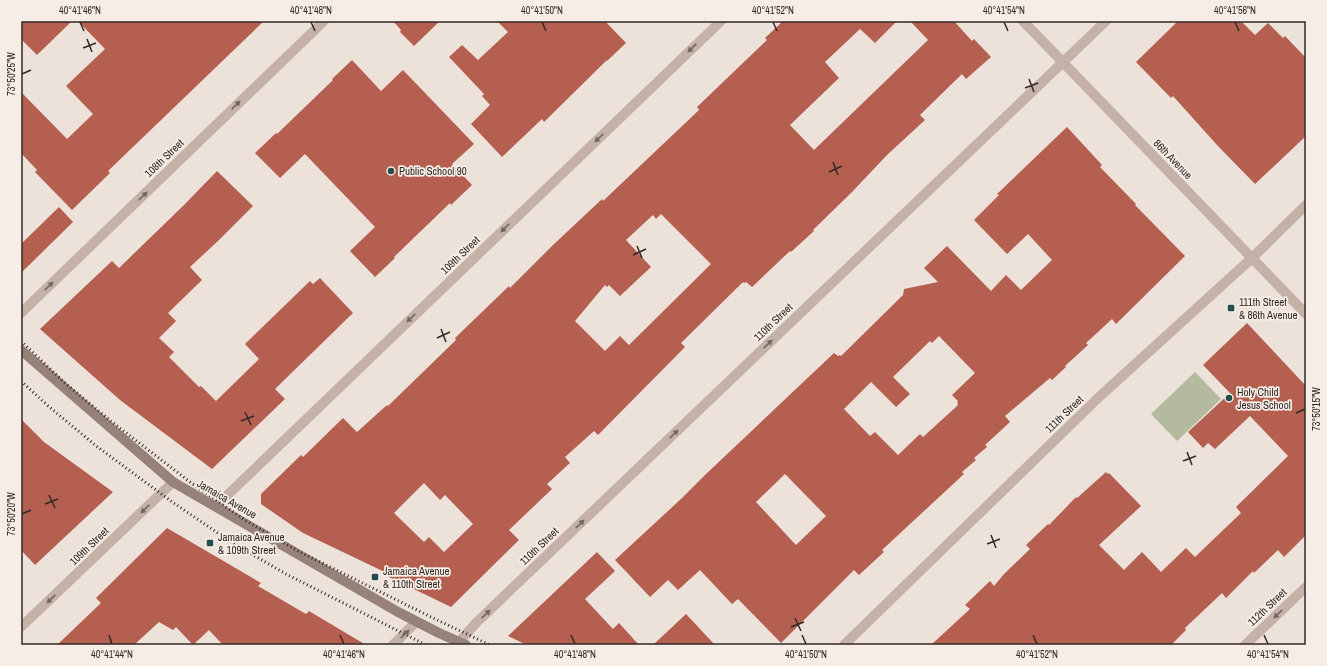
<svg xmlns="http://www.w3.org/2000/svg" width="1327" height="666" viewBox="0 0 1327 666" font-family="'Archivo Narrow',sans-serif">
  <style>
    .green { fill: #b3ba9d }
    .building { fill: #b55f51; fill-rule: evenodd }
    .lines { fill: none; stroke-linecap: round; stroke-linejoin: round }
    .street { stroke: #c4b2a8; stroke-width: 10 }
    .secondary { stroke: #97827a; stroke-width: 10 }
    .rail { stroke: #322927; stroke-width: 3; stroke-dasharray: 1 3; stroke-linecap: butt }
    .oneway { fill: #746761 }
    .ticks { fill: none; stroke: #322927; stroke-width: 1.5 }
    .poi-dot { fill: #234d4c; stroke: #f6ede6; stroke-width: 1.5 }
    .labels { text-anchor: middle; stroke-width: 3.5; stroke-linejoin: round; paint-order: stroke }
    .street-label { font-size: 11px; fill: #322927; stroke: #f6ede6 }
    .poi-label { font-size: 11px; fill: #322927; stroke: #f6ede6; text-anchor: start }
    .neatline { fill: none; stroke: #322927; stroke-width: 1.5 }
    .ticks-label { font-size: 10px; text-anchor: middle; fill: #322927 }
  </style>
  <rect width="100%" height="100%" fill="#ede2da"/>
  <path class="green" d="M1195,372L1221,399L1177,441L1151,414Z"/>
  <g class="building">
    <path d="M21,21H72L37,55L21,39Z"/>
    <path d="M78,21H264L108,171L110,173L72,210L35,172L37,170L21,153V92L67,139L93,114L66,86L105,49Z"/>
    <path d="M393,21H440L414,46L400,32L401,30Z"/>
    <path d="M497,21H605L626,43L607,61V60L544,122L542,119L502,157L471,124L490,105L482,96L484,94L449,57L462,45L478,60L508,32Z"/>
    <path d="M783,21H897L875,43L860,29L825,62L839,78L790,125L814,150L928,40L910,21H954L972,41L974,39L991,57L966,79L962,74L920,115L925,120L887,155L852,192L813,230L814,231L791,252L790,251L752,287L746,282L744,283L743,282L681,343L685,347L598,435L594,431L565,457L570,463L547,484L552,489L509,530L519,540L451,607L389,577L391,575L303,533L261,504V494L301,455L303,457L343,418L357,432L387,405L388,406L456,340L455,338L509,286L510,288L552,246L602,199L603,201L699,110L697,107L767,40L765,38ZM661,214L711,264L629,345L620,336L605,351L575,321L605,285L607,287L609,285L620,296L651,267L626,240L653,215L656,219ZM424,483L440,500L445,495L473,524L444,552L429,537L424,542L394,513Z"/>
    <path d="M1178,21H1241L1255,35L1268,23L1283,38L1285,36L1306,58V136L1255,184L1217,145L1173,96L1171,98L1136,62Z"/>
    <path d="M352,60L381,91L403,70L474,144L452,164L472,185L451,205L450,203L394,257L395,258L375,277L350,251L375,227L305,154L280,178L255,153L276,133L277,134L333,80L332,79Z"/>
    <path d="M1067,127L1102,165L1100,167L1136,204L1135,205L1185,256L1116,324L1112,319L1086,343L1088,345L1065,366L1066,367L1052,380L1050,378L1005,416L1010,422L985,445L987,447L974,458L976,460L962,472L964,474L882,550L884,552L859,575L854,570L781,643L738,599L732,604L700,570L678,590L668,580L650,597L615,560L682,498L705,475L834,353L838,356L840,355L841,356L903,295L904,289L938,282L924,268L947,246L991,291L1006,275L1021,290L1052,260L1028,234L1007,254L974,220L999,195L997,194ZM939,336L975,373L952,395L958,401L957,403L958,404L957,406L923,437L920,434L898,455L875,432L870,436L844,409L871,382L896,407L910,394L893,377L930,341L932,343ZM785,474L826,516L796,545L756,502Z"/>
    <path d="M217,171L253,206L219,240L190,267L202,280L168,313L176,321L159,338L174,352L169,357L199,387L201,386L216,401L259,359L245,344L310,281L313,284L320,278L353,313L275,389L285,399L212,469L120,400L40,329L112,261L119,268L184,205Z"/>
    <path d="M59,207L73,222L21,273V244Z"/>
    <path d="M1247,323L1306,386V535L1284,557L1278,550L1254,573L1253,571L1226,598L1222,593L1185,628L1186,630L1171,645H931L970,609L965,605L990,581L994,586L1004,574L1030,549L1026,545L1048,524L1049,525L1076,497L1077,498L1106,472L1108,474L1109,473L1141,506L1099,545L1124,570L1142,552L1161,572L1186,548L1195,557L1241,513L1236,507L1288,456L1250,416L1215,449L1208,443L1203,448L1188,432L1230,393L1203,365Z"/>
    <path d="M21,419L44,442L113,492L35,565L21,550Z"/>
    <path d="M167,528L261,583L258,586L306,614L309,611L366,645H223L209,630L193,645L176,627L173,630L159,622L134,645H57L101,603L96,598Z"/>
    <path d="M597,552L615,571L585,599L613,629L619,623L639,645H527L508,636Z"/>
    <path d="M686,614L715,645H653Z"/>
  </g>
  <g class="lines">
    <g class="street">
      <path d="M1023,21L1306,314"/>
      <path d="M21,313L324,21"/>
      <path d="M216,506L721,21"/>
      <path d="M21,627L173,482"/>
      <path d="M459,642L476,623L1106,21"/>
      <path d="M393,645L416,622"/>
      <path d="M844,645L1098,398L1252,258L1306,205"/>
      <path d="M1245,645L1306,587"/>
    </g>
    <path class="secondary" d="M21,350L173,482L398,612L439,633L466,645"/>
    <g class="rail">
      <path d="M21,341L66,384L112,422L190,482L245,520L298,551L433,618L490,645"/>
      <path d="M21,381L47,405L95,445L175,504L231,542L286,574L426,645"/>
    </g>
  </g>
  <defs><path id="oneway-solid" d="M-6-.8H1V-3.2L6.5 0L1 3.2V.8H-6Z"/></defs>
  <g class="oneway">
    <use href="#oneway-solid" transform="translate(692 48) rotate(136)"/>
    <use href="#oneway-solid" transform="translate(236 105) rotate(-44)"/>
    <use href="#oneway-solid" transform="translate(599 138) rotate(136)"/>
    <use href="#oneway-solid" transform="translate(143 196) rotate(-44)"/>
    <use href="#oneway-solid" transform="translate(505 228) rotate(136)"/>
    <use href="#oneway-solid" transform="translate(49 286) rotate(-44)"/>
    <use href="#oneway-solid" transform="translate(411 318) rotate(136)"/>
    <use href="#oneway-solid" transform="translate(768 344) rotate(-44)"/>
    <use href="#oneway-solid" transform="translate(674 434) rotate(-44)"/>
    <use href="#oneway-solid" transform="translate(145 509) rotate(136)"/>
    <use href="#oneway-solid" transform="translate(580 524) rotate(-44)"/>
    <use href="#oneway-solid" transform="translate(51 599) rotate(136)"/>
    <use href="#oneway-solid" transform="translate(486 614) rotate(-43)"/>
    <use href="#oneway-solid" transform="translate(1278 614) rotate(136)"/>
    <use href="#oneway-solid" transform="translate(405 634) rotate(-44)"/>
  </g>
  <path class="ticks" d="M80,22L84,31M311,22L315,31M542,22L546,31M773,22L777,31M1004,22L1008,31M1235,22L1239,31M87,39L92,52M83,48L96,43M22,74L31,70M1029,79L1034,92M1025,88L1038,83M833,162L838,175M829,172L842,166M637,246L642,258M633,255L646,249M441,329L446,342M437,338L450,332M245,412L251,425M1296,413L1305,409M241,421L254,416M1187,452L1192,465M1183,461L1196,456M49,495L55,508M45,504L58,499M22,514L31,510M991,535L996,548M987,544L1000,539M795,618L801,631M791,627L804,622M109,635L112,644M340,635L344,644M571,635L575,644M802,635L806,644M1033,635L1037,644M1264,635L1268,644"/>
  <g class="poi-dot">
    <circle cx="391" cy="171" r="4"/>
    <rect x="1227" y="304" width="8" height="8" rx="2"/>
    <circle cx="1229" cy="398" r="4"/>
    <rect x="206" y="539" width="8" height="8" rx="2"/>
    <rect x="371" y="573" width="8" height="8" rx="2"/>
  </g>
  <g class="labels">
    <g class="street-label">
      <text transform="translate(164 158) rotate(-44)" y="4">108th Street</text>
      <text transform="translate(1173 159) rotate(46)" y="4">86th Avenue</text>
      <text transform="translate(460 255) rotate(-44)" y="4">109th Street</text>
      <text transform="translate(773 322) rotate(-44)" y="4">110th Street</text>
      <text transform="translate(1064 414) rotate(-44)" y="4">111th Street</text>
      <text transform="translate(227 499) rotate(30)" y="4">Jamaica Avenue</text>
      <text transform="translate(89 546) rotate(-44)" y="4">109th Street</text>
      <text transform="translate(539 546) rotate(-44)" y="4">110th Street</text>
      <text transform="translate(1267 607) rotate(-44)" y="4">112th Street</text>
    </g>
    <g class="poi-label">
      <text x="399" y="175">Public School 90</text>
      <text x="1239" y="306">111th Street<tspan x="1239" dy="13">&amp; 86th Avenue</tspan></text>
      <text x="1237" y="396">Holy Child<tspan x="1237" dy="13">Jesus School</tspan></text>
      <text x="218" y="541">Jamaica Avenue<tspan x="218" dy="13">&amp; 109th Street</tspan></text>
      <text x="383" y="575">Jamaica Avenue<tspan x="383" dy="13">&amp; 110th Street</tspan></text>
    </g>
  </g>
  <rect width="1327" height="666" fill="none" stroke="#f6ede6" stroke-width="44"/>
  <rect x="22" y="22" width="1283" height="622" class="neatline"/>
  <g class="ticks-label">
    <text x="80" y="14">40°41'46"N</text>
    <text x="311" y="14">40°41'48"N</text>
    <text x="542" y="14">40°41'50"N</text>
    <text x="773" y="14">40°41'52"N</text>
    <text x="1004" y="14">40°41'54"N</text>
    <text x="1235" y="14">40°41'56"N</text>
    <text transform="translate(11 74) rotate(-90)" y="4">73°50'25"W</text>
    <text transform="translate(1316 409) rotate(-90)" y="4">73°50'15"W</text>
    <text transform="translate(11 514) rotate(-90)" y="4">73°50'20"W</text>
    <text x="112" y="658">40°41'44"N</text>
    <text x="344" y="658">40°41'46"N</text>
    <text x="575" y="658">40°41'48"N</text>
    <text x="806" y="658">40°41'50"N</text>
    <text x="1037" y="658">40°41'52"N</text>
    <text x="1268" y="658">40°41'54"N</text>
  </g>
</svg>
